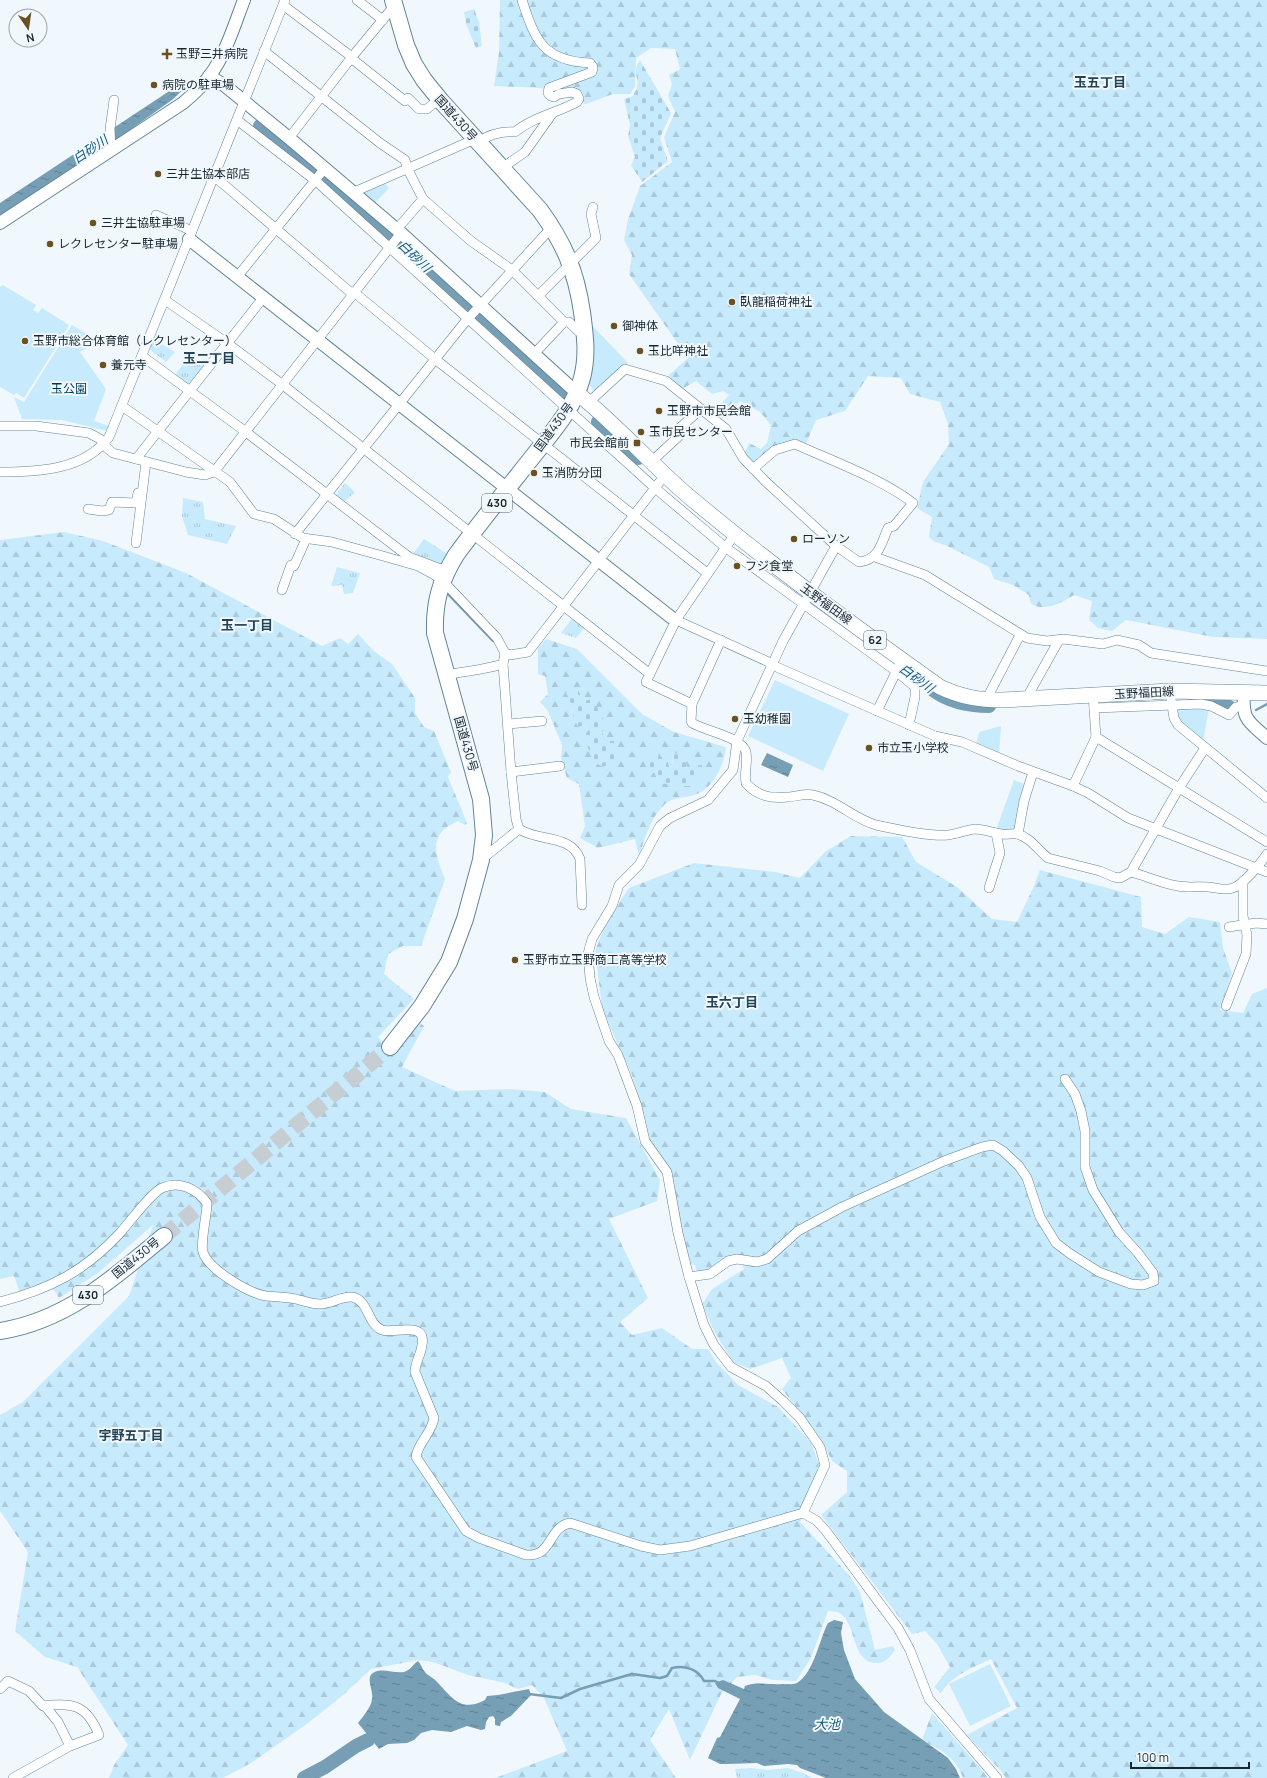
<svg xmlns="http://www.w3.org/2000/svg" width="1267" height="1778" viewBox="0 0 1267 1778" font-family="Manrope,'Noto Sans JP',sans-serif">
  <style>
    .grass { fill: url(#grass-tufts) }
    .forest { fill: url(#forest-firs); fill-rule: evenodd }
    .cemetery { fill: url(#cemetery-stones) }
    .park { fill: #c8eafd }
    .water { fill: url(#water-ripples) }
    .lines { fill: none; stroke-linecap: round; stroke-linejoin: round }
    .stream { stroke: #769eb4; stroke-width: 2.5 }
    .river { stroke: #769eb4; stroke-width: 14 }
    .trunk-tunnel { stroke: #c6ced4; stroke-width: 16; stroke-dasharray: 16 8; stroke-linecap: butt }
    .minor-casing { stroke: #628498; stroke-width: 10 }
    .tertiary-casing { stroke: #628498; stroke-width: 14 }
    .primary-casing { stroke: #628498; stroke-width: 16 }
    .trunk-casing { stroke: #628498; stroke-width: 18 }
    .minor { stroke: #fff; stroke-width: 9 }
    .tertiary { stroke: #fff; stroke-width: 12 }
    .primary { stroke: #fff; stroke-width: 15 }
    .trunk { stroke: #fff; stroke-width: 16 }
    .poi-dot { fill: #695121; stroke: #f1f8fd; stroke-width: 1.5 }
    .labels { text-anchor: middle; stroke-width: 4; stroke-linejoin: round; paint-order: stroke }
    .shield { fill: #f1f8fd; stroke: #59656c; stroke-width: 1 }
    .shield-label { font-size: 11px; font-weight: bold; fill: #18262e }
    .poi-label { font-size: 12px; fill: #18262e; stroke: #f1f8fd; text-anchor: start }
    .street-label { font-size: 12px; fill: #18262e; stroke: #f1f8fd }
    .park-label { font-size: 12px; fill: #00374f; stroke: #f1f8fd }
    .neighbourhood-label { font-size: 13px; font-weight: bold; fill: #234456; stroke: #f1f8fd }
    .water-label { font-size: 13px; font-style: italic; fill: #135b7b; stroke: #f1f8fd }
  </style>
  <defs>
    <pattern id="grass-tufts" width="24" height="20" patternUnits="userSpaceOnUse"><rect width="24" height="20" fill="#c8eafd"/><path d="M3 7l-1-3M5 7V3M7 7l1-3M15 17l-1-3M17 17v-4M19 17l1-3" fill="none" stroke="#abc9d9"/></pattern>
    <pattern id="forest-firs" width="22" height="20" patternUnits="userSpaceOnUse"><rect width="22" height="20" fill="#c8eafd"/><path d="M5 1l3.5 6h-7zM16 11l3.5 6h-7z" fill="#abc9d9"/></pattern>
    <pattern id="cemetery-stones" width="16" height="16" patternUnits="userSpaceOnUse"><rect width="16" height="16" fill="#c8eafd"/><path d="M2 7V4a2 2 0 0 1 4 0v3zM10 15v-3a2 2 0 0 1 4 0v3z" fill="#abc9d9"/></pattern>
    <pattern id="water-ripples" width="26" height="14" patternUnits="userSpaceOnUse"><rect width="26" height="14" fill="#769eb4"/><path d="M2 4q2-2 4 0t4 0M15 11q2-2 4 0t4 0" fill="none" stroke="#608193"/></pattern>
  </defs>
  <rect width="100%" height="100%" fill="#f1f8fd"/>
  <g class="grass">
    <path d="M153,339L175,352L166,362L150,350Z"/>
    <path d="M191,354L205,366L188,387L174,376Z"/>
    <path d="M345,483L355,492L344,502L336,495Z"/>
    <path d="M183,498L203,502L205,519L236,526L227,544L188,535L182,516Z"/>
    <path d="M424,539L449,555L439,566L413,554Z"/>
    <path d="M337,567L360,573L353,593L344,594L342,585L331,586Z"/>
    <path d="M573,617L585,627L576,638L561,633Z"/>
    <path d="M751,1768L768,1770L788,1768L803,1773L812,1778H737L735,1769Z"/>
  </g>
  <g class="forest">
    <path d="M500,0H1267V639L1213,637L1126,620L1112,631L1098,628L1089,620L1092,601L1074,595C1061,603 1046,612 1031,604L1029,595L1013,585L994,579L989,567L945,545L935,542L929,537L932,517L917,508L923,482L949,444L948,424L940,402L910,394L901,378L868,376L845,411L816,420L806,444L795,440L781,444L755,464L748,459L745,452L749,443L761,449L767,443L771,425L760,412L740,401L724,416L716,409L729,395L723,391L712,394L696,381L682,389L671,380L669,375L688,358L629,274L632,255L624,240L628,219L640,186L672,162L664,137L675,112L668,96L672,84L669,75L680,69L675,49L651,48L636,58L635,86L630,94H613L586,104L541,88L494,86L499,52Z"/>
    <path d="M64,532L103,541L186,573L322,646L340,638L348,644L358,634L375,652L392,664L415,698V713L424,727L434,731L451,772L448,777L467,823L465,825L458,821C427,834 435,854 445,879L421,946H403L388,954L384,974L414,999L378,1037L395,1053L420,1023L424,1026L402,1067L455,1091L510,1089L545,1092L571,1109L626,1118L660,1180L657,1201L609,1219L648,1298L620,1322L632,1335L662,1328L692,1349H708L716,1362L738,1385L778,1407L811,1443L819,1464L800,1522L849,1575L860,1592L875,1650L893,1646L895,1650C889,1658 885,1664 875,1663C855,1662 855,1633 847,1621C845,1617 841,1614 838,1612L828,1611L811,1658L796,1681L773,1680L755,1675L737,1677L721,1694L690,1760L669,1709L650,1740L676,1778H495L567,1751L544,1698L532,1685L518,1689L505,1683L468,1675L433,1662L418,1660L371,1669L342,1696L308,1723L251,1763L223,1778H109L114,1765L128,1745L77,1667L45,1657L15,1631L28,1552L0,1511V1415L23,1402L129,1296L153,1225L98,1273L59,1298L49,1282L20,1293L14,1276L0,1279V540Z"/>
    <path d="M546,639L577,649L642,714L674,732L726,747C725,763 714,787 697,794C688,798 672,797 665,804C650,818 645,838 639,856L635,839L598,848L580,838L585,826L579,784L567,778L561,758L562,745L548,711L540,702L548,694L545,676L538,674V648ZM578,689L583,701L607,741L588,731L585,725L579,727L571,711ZM673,753L687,767L704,777H692L676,784L658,783L655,773L646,771L672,766Z"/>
    <path d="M851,836L902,837L916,862L957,887L992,919L1017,922L1034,886L1040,870L1141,897L1142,927L1165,934L1189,917L1220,922L1223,948L1232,973L1220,1010L1243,1013L1252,994L1267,988V1778H1006L1001,1771L967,1735L1017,1708L991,1659C972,1668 952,1675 941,1693L934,1687L950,1667L937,1644L925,1631L912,1634L821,1515L847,1492V1471L832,1461L820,1438L782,1389L791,1378L782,1358L750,1369L733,1362L714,1331L702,1304L712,1289L744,1269L739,1256L708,1271L697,1273L695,1265L688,1264L674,1201L675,1188L669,1168L650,1144L642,1109L631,1072L619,1048L602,1007L595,951L607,921L629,888L694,863L775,872L800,878L826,851Z"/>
    <path d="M932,1713L981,1769L988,1778H963C955,1756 942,1751 922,1740Z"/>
  </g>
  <g class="cemetery">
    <path d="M474,9L479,22L482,46L476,48L466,24L464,12Z"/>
    <path d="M640,60L671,113L660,138L668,161L642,182L631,165L635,157L628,136L630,125L624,99L633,96C634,93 637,90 637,87C640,77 631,73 640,60Z"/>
    <path d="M578,689L583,701L593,699L607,727L602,732L607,741H614L615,745V761L603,767L596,763L583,738L588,731L585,725L578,727L571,710L572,705L566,693Z"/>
    <path d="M657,747L661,757H667L669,767L672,766L673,753L684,754L687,767L702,765L704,777L696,779L695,777H692L689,786H680L675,784L658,783L655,773L646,771L648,758Z"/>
  </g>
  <g class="park">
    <path d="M383,182L389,188L374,204L364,194V191Z"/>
    <path d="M3,285L36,305L33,310L38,313L42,308L69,325L58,344L50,340L48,343L56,347L24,398L16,393L14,395L0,387V287Z"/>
    <path d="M591,324L628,363L596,394L589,384L594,355Z"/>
    <path d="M72,325L98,341L80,352L106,389L94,421L109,426L107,431L62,420L22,419L14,397L24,402Z"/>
    <path d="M775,680L849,714L823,771L748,736Z"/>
    <path d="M1174,707L1209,708L1203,742L1179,721Z"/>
    <path d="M1001,726L999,755L976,744L979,732Z"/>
    <path d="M1014,780L1027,785L1017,830H996Z"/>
    <path d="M990,1664L1011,1706L970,1726L949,1684Z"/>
  </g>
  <g class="water">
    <path d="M183,82L190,83L172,100L120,137L0,217V203Z"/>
    <path d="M767,753L793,765L788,777L761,765Z"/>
    <path d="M834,1620L843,1622L841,1633L844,1650L855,1679L884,1712L948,1758L956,1769L960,1778H826L800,1768L797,1765L788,1764L764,1766L757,1763L727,1764H720L708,1758L717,1738L720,1737L740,1699L718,1688L715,1683L723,1680L744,1689L745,1686C757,1681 768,1685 782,1684C786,1684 793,1685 797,1683C814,1673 819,1640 828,1623Z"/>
    <path d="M418,1661C421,1664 422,1669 425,1672C428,1676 434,1678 437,1682C452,1697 460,1713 485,1700L487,1696L498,1695L529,1689L531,1695L511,1716L501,1722L500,1726L495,1725V1719L493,1716L489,1717L486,1722L485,1729L481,1730L467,1726L451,1732L432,1730L421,1733L414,1740L407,1743L388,1744L379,1749L358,1723C362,1718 372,1706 372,1699C374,1691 365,1678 373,1673C382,1667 394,1674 404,1672C411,1670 413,1664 418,1661Z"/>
  </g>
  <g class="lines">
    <g class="stream">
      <path d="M446,592L493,641"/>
      <path d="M1256,710L1267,704"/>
      <path d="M529,1694L561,1698L580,1689L632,1674L660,1678L667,1676L672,1668C685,1665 698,1669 704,1681H715L719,1683"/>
    </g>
    <g class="river">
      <path d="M260,126L324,175L394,237L564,394"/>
      <path d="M598,422L638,458"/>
      <path d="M933,690C949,702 969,706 989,706"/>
      <path d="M1195,697L1208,698L1229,707"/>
      <path d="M304,1778L325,1767L356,1746L368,1740"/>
    </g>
    <path class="trunk-tunnel" d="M164,1236L390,1047"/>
    <g class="minor-casing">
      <g id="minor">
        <path d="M357,0L383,20"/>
        <path d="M283,5L352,57"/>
        <path d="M264,51L380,143L405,160L407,168L423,199L471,241L512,270L564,322L534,354"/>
        <path d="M351,58L405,101"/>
        <path d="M408,98L419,109H427L439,99"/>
        <path d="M237,120L316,181L655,488L725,547L896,671L915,687V697L909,725"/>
        <path d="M289,138L352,57L394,6"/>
        <path d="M478,142C490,134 501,131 515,132C533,117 557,113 577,102L579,99L577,94L572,92L559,94L554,97L551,96L548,93L549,88L592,72L593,67L590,63C543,61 535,40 522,0"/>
        <path d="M111,150L110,129L114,100"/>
        <path d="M502,168L525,152L552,114"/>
        <path d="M215,177L349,291L355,293L435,359L707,573"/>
        <path d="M354,192L475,139"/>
        <path d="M156,215L192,231"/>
        <path d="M397,229L423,199"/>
        <path d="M237,277L325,168"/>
        <path d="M538,296L596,238L591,214L593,207"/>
        <path d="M165,300L227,343L283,385L650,674"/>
        <path d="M564,322H569L578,331L584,330"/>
        <path d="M142,356L246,432L409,557L446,571"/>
        <path d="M589,402L625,369L666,381L726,429L743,458L765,481L836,546L859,562C879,560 881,544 888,528L894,526L913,503C882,479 832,461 795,444L775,450L753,469"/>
        <path d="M122,406L230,482L254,514L274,519L303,538L332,542L383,556L418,566L433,574L442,580L497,638L505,653L503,664L511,772L516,819L519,829"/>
        <path d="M0,426H36L89,433L100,439L107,448L113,453L186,472L205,475L214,472L401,233"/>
        <path d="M136,459L263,298"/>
        <path d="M652,461L678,437L674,433L701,409"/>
        <path d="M0,472C38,472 85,470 109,437L285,0"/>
        <path d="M88,509L102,511L109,510L112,502L136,503L138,493"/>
        <path d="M295,534L465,322L552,227"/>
        <path d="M136,543L146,462"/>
        <path d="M875,557L925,575L1027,638L1047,641L1063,639L1103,644L1117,640L1139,645L1151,653L1267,671"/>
        <path d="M282,590L291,565L294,566L306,539"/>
        <path d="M676,620L773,664"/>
        <path d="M721,640L692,704L691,721L692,723C705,731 742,737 746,752C748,762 744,772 746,783C756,795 771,799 787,797C796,797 804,793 813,795C837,800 854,819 876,825C894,829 930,837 948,835C957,834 966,830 975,829C984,829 993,833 1002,834C1007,835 1012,833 1017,834C1030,837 1038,850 1048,858L1100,871L1114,877L1120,878L1131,872L1179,788L1205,748"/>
        <path d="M505,653L510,655L528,652L665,475"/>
        <path d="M772,665L935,736L962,742L1018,766L1073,786L1088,793L1128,818L1267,872"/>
        <path d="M446,675C465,671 484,670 503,664"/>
        <path d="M1093,695L1096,737L1267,842"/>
        <path d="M1026,699L1059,640"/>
        <path d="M1171,699L1174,718L1178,725L1267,798"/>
        <path d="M986,700L1020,635"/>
        <path d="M692,704L646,682L676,620L735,534"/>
        <path d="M1094,708L1201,704L1211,706L1229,715L1236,707L1243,706"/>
        <path d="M877,711L899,666"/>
        <path d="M508,724L542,721"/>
        <path d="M511,772L560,766"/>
        <path d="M1073,786L1096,737"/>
        <path d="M1018,834L1024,801L1033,772"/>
        <path d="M481,860L519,829C539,842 571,834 580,859L582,905"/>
        <path d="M1131,872C1146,876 1164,884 1178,886C1189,888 1199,886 1209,887C1218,888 1224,891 1233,888C1243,885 1261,863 1267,854"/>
        <path d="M989,888L1000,853L996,833"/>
        <path d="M1229,927L1256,923L1267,924"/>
        <path d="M1226,1006L1246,954L1247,935L1243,916V881"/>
        <path d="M689,1277L710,1274L728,1261L737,1259L757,1262L767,1259L798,1231L842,1207L944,1161L982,1147L993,1145L1003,1151L1019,1166L1027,1178L1040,1217L1056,1243L1069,1253L1099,1272L1131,1284L1143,1285L1154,1281L1153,1273L1138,1253L1119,1232L1093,1190L1085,1167V1131L1081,1111L1075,1094L1065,1079"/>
        <path d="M0,1302C50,1289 85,1271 120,1233C130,1222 150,1194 162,1188C179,1180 197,1189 207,1203C207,1215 200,1243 203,1252C208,1269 248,1293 266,1296C276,1297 286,1297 296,1299C304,1301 312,1304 320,1304C331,1304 341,1296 352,1297C369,1300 367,1324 382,1330C394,1334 427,1320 422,1345C421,1355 415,1362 415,1372L434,1418C432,1433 418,1442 416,1457L466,1531L479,1538L526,1555C553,1557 548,1527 570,1523L641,1546L660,1550L690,1546L803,1513L825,1465L820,1447L800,1418L783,1401L766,1386L731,1367L714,1345L704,1325L689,1277L678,1233L667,1172L645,1141L637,1106L618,1055L609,1041L594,997L590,978L588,954L592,939L612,906L619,885L639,865L660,826L670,818L708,800L733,770L737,741L783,641L836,546"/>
        <path d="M803,1513L817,1521L826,1531L898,1628L910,1650L929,1699L997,1778"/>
        <path d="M0,1689L8,1681L29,1691L43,1706C73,1702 87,1705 99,1735L70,1746L13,1778"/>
        <path d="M45,1706L58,1722L70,1746"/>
      </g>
    </g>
    <g class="tertiary-casing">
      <g id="tertiary">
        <path d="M209,76L224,85L289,138L401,233L577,393"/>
        <path d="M0,223L183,103C190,97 197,91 203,84C224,61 233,28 244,0"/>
        <path d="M189,239L672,618L676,620"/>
        <path d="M1244,693C1242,720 1248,721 1267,738"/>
      </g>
    </g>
    <g class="primary-casing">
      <path id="primary" d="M577,393C616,424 649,462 686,494C768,563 853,625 940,687C961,697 979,700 1002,700L1170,691L1267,693"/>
    </g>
    <g class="trunk-casing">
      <g id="trunk">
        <path d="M390,1047L422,1006L449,962L465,919L481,860L484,835L481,799L435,633C434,603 440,581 456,555C481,521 508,488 534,455C553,431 574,408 582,378C588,355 585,335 582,312C576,271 564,243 540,210L441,101L424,80L414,64L406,45L393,0"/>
        <path d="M0,1331C66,1321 115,1277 164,1236"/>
      </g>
    </g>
    <use href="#minor" class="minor"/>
    <use href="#tertiary" class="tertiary"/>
    <use href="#primary" class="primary"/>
    <use href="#trunk" class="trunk"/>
  </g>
  <g class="poi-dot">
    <path d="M165 48h4v4h4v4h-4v4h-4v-4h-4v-4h4z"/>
    <circle cx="154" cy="85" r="4"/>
    <circle cx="158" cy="174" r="4"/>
    <circle cx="93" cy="223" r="4"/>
    <circle cx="50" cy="244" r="4"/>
    <circle cx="732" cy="302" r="4"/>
    <circle cx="614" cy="326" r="4"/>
    <circle cx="25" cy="341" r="4"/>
    <circle cx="640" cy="351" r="4"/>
    <circle cx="103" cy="365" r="4"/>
    <circle cx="659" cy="411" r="4"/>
    <circle cx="641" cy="432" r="4"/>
    <rect x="633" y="439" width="8" height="8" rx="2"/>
    <circle cx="534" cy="473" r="4"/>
    <circle cx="794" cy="539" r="4"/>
    <circle cx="737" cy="566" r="4"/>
    <circle cx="735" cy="719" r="4"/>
    <circle cx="869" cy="748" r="4"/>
    <circle cx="515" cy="960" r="4"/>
  </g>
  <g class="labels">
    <g class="shield">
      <rect x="482" y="494" width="30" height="18" rx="3"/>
      <rect x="864" y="631" width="22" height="18" rx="3"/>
      <rect x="73" y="1286" width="30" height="18" rx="3"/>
    </g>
    <g class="shield-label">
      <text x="497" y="507">430</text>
      <text x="875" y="644">62</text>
      <text x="88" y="1299">430</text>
    </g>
    <g class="poi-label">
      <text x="176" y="58">玉野三井病院</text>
      <text x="162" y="89">病院の駐車場</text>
      <text x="166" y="178">三井生協本部店</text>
      <text x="101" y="227">三井生協駐車場</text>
      <text x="58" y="248">レクレセンター駐車場</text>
      <text x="740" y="306">臥龍稲荷神社</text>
      <text x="622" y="330">御神体</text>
      <text x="33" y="345">玉野市総合体育館（レクレセンター）</text>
      <text x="648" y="355">玉比咩神社</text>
      <text x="111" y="369">養元寺</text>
      <text x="667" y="415">玉野市市民会館</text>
      <text x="649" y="436">玉市民センター</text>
      <text x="629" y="447" text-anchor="end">市民会館前</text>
      <text x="542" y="477">玉消防分団</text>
      <text x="802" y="543">ローソン</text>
      <text x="745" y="570">フジ食堂</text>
      <text x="743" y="723">玉幼稚園</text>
      <text x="877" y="752">市立玉小学校</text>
      <text x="523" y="964">玉野市立玉野商工高等学校</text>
    </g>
    <g class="street-label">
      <text transform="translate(456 118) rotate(48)" y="4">国道430号</text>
      <text transform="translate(554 427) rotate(-54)" y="4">国道430号</text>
      <text transform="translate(826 604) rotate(36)" y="4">玉野福田線</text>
      <text transform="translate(1144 693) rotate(-3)" y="4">玉野福田線</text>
      <text transform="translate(466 744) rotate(74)" y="4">国道430号</text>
      <text transform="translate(136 1258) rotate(-39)" y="4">国道430号</text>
    </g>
    <g class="park-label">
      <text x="69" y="393">玉公園</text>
    </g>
    <g class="neighbourhood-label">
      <text x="1100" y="87">玉五丁目</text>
      <text x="209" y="363">玉二丁目</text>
      <text x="247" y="630">玉一丁目</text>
      <text x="732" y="1007">玉六丁目</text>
      <text x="131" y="1440">宇野五丁目</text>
    </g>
    <g class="water-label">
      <text transform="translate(90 149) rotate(-34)" y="5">白砂川</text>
      <text transform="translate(415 256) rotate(43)" y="5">白砂川</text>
      <text transform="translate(917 678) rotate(36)" y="5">白砂川</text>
      <text x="827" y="1729">大池</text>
    </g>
  </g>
  <g transform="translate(28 28) rotate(167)"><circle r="19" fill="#f1f8fd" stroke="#9aa4aa"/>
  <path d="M0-3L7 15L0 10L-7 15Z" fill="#695121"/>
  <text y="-6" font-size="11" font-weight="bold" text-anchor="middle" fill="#18262e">N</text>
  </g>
  <path d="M1131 1762v6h118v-6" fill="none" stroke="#18262e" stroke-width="2"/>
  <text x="1137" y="1762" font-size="12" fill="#18262e" stroke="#f1f8fd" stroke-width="3" paint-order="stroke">100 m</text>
</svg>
